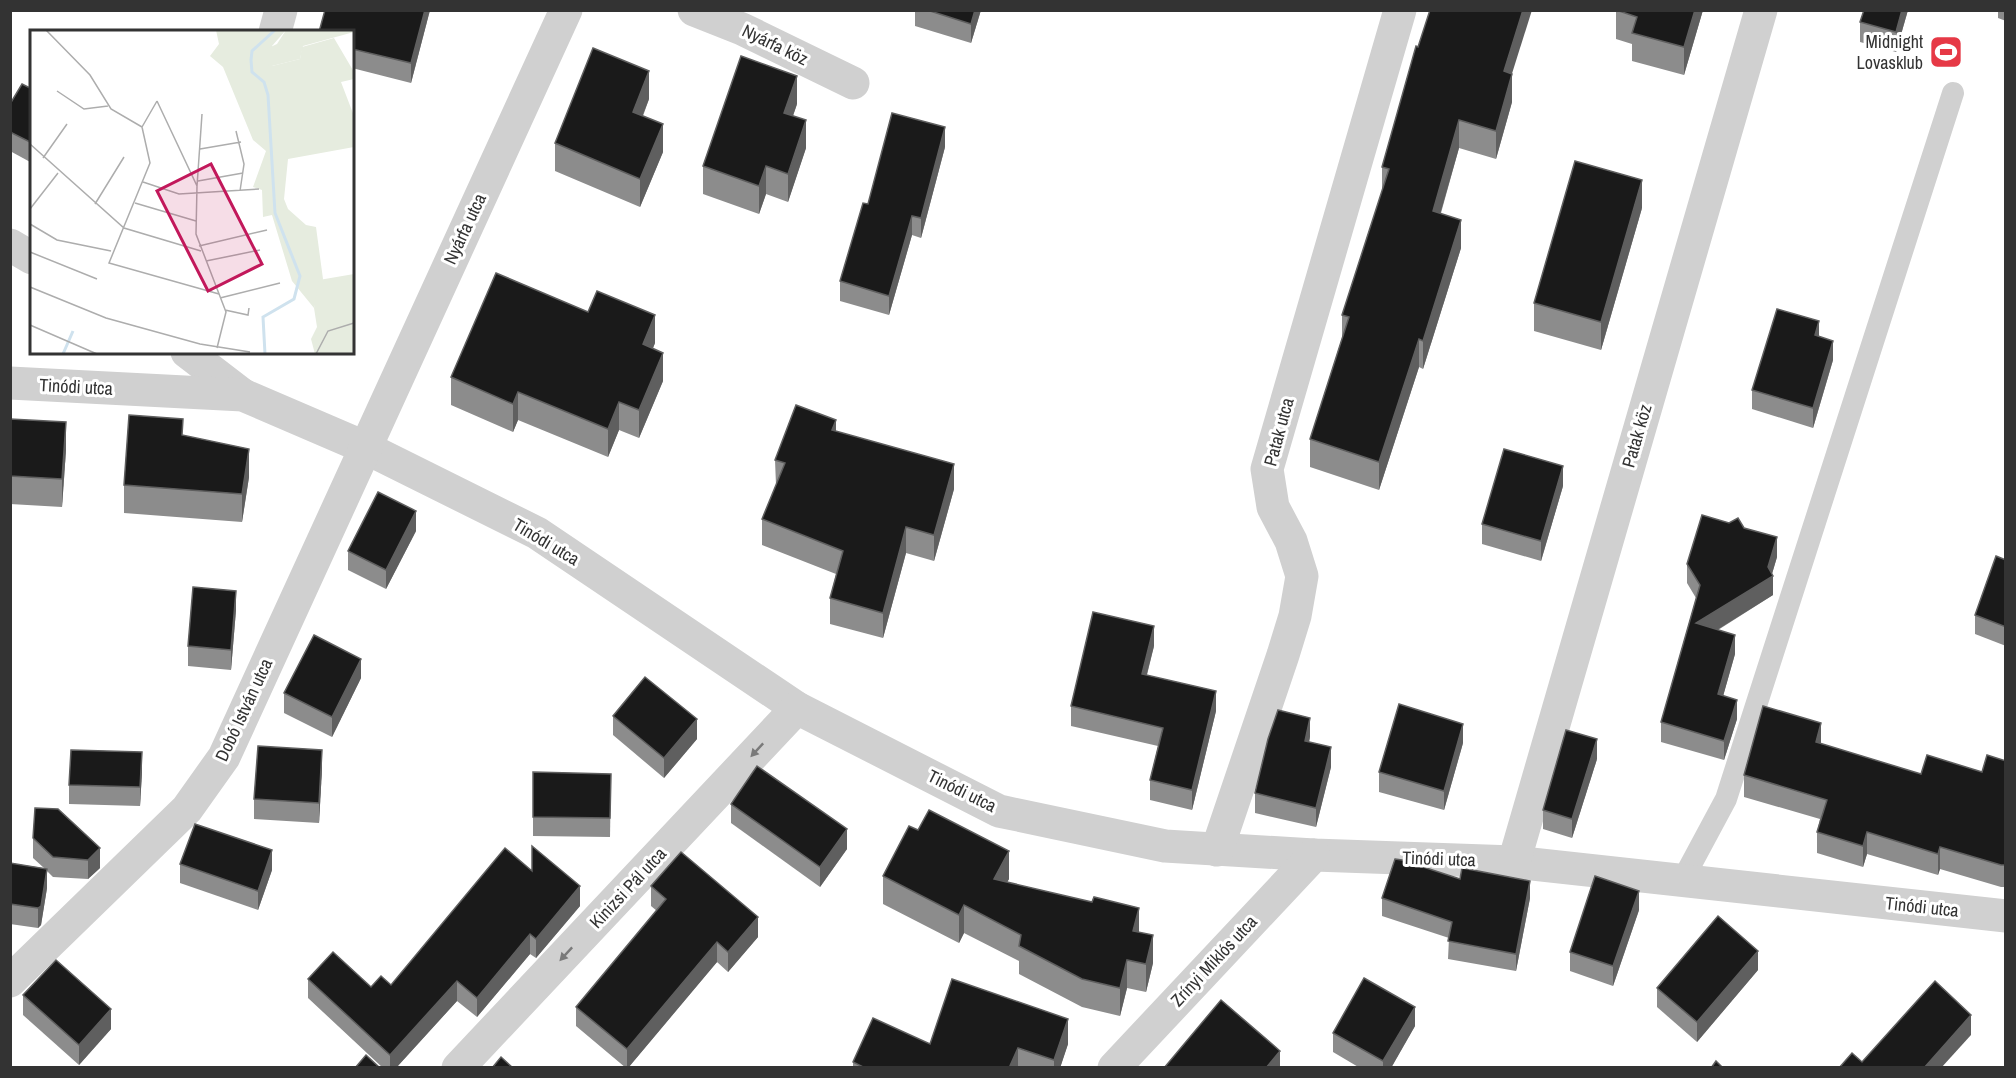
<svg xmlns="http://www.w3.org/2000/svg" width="2016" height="1078" viewBox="0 0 2016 1078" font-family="'Archivo Narrow',sans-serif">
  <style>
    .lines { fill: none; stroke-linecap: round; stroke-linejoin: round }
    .service { stroke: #d0d0d0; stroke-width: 22 }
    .minor { stroke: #d0d0d0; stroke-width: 33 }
    .wall { fill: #8c8c8c }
    .shaded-wall { fill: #5f5f5f }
    .building { fill: #1a1a1a; stroke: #5f5f5f; stroke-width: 1.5 }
    .oneway { fill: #7a7a7a }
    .labels { text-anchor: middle; stroke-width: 6; stroke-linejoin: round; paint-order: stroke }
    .poi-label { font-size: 18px; fill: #333; stroke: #fff; text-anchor: end }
    .street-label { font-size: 18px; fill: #333; stroke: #fff }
    .inset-river { fill: none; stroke: #cfe2ee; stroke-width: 3 }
    .inset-road { fill: none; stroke: #adadad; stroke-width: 1.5 }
    .view { fill: #c2185b; fill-opacity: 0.15; stroke: #c2185b; stroke-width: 3 }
    .inset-edge { fill: none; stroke: #333; stroke-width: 3 }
  </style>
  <rect width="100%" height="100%" fill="#fff"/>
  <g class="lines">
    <path class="service" d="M1682,881L1726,799L1953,93"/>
    <g class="minor">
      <path d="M694,10L742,29L853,83"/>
      <path d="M275,32L281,10"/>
      <path d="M10,245L32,258"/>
      <path d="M187,352L243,395"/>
      <path d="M10,383L243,395L364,447L537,533L797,708L999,811L1165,846L1314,855L1514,862L2006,916"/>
      <path d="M1217,850L1283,655L1295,616L1302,576L1291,541L1273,507L1267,469L1400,10"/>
      <path d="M1514,862L1761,10"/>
      <path d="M10,981L187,809L224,757L566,10"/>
      <path d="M458,1068L797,708"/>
      <path d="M1114,1068L1314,855"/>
    </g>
  </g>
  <g class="wall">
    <path d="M430,10L411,83L352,68V32Z"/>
    <path d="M915,10H981L971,43L915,26Z"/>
    <path d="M1616,10H1703L1684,75L1632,61V44L1616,39Z"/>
    <path d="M1908,10L1896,52L1860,42V22Z"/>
    <path d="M1998,10H2006V21L1998,18Z"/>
    <path d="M1512,74V102L1496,159L1459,148L1441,213L1461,248L1423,369L1419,367L1379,490L1310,467V439L1342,338V315L1382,191V167Z"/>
    <path d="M32,89V163L10,151V104Z"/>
    <path d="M649,99L643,116L663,152L640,207L555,171V143Z"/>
    <path d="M797,104L793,116L806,148L788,202L766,194L759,214L703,194V166Z"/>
    <path d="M945,147L921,238L912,235L889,315L840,301V281L868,204Z"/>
    <path d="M1642,208L1601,350L1534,331V303Z"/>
    <path d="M1819,337L1833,360L1813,428L1752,409V390Z"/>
    <path d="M655,343L653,348L663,381L639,438L619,430L608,457L518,420L513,432L451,405V377Z"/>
    <path d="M10,419L66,450L62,507L10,504Z"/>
    <path d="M836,432L954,489L934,561L906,553L883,638L830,624V598L836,574L762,545V519L776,485L775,460Z"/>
    <path d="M183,435L249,477L242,522L124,513V485Z"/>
    <path d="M1563,486L1541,561L1482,544V524Z"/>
    <path d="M1744,528L1777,557L1772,574L1773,595L1718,630L1735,654L1723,696L1737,719L1724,760L1661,742V722L1696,598L1687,583V564Z"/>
    <path d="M416,531L386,589L348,570V551Z"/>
    <path d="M2006,560V646L1975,634V615Z"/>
    <path d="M236,610L231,670L188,666V646Z"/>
    <path d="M1154,646L1147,675L1216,711L1192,810L1150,800V780L1158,746L1071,726V706Z"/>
    <path d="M361,678L332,737L284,713V693Z"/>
    <path d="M613,716L697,739L664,778L613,735Z"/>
    <path d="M1310,737L1309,742L1331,767L1316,827L1255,813V793Z"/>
    <path d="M1463,743L1444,810L1379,792V772Z"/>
    <path d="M1821,744L1921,774L1982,772L2006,761V887H2001L1940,869L1938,875L1867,854L1863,867L1817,853V832L1820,819L1744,797V775Z"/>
    <path d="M1597,759L1572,838L1543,829V810Z"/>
    <path d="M322,769L319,823L254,819V799Z"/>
    <path d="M142,772L140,806L69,804V785Z"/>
    <path d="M533,772L611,774L610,837L533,836Z"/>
    <path d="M731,804L847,849L820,887L731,823Z"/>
    <path d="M35,808L100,868L88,879L53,877L47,871V888L41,925L38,928L10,924V863L44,868L33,858V838Z"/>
    <path d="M180,864L272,870L258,910L180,883Z"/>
    <path d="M532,871L580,906L536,958L530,954L477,1017L457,1001L396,1068H383L308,998V979L371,987L391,985Z"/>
    <path d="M883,876L1009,879L1007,882L1139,932L1153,963L1146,992L1127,988L1120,1016L1082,1007L1019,974V961L964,933L959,943L883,904Z"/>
    <path d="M1460,879L1530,898L1516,971L1448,959L1449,938L1382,916V898Z"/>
    <path d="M651,886L758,937L728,972L717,962L628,1068H626L576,1026V1007L657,911L651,906Z"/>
    <path d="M1639,910L1613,986L1570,971V952Z"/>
    <path d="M1758,970L1697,1042L1657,1007V988Z"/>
    <path d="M23,995L111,1029L79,1065L23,1015Z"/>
    <path d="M1415,1026L1391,1068H1360L1333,1052V1033Z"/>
    <path d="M930,1044H1068L1060,1068H853V1062Z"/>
  </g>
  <g class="shaded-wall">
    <path d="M425,10H430L411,83V63Z"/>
    <path d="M975,10H981L971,43V24Z"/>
    <path d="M1523,10H1532L1504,99V71Z"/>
    <path d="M1695,10H1703L1684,75V47Z"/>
    <path d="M1902,10H1908L1896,52V32Z"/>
    <path d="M649,71V99L633,140V112Z"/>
    <path d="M1512,74V102L1496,159V131Z"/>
    <path d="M797,76V104L784,141V113Z"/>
    <path d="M806,120V148L788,202V174Z"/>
    <path d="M1459,120V148L1433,239V211Z"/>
    <path d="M663,124V152L640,207V179Z"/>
    <path d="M945,127V147L921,238V218Z"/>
    <path d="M766,166V194L759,214V186Z"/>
    <path d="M1642,180V208L1601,350V322Z"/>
    <path d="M912,216V235L889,315V296Z"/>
    <path d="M1461,220V248L1423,369V341Z"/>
    <path d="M655,315V343L643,372V344Z"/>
    <path d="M1819,321V341L1815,335Z"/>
    <path d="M1419,339V367L1379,490V462Z"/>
    <path d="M1833,341V360L1813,428V408Z"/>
    <path d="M663,353V381L639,438V410Z"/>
    <path d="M518,392V420L513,432V404Z"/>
    <path d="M619,402V430L608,457V429Z"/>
    <path d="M836,420V446L832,430Z"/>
    <path d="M66,422V450L62,507V479Z"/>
    <path d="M249,449V477L242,522V494Z"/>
    <path d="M954,464V489L934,561V535Z"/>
    <path d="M1563,466V486L1541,561V541Z"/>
    <path d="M416,511V531L386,589V570Z"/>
    <path d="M906,527V553L883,638V613Z"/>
    <path d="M1777,537V557L1771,577L1773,576V595L1696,643V623L1768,567Z"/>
    <path d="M236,591V610L231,670V650Z"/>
    <path d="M1154,626V646L1142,693V674Z"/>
    <path d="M1735,635V654L1718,714V694Z"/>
    <path d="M361,659V678L332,737V717Z"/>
    <path d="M1216,691V711L1192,810V790Z"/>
    <path d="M1737,700V719L1724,760V741Z"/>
    <path d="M1310,718V737L1305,761V741Z"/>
    <path d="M697,719V739L664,778V758Z"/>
    <path d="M1821,723V745L1816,742Z"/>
    <path d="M1463,724V743L1444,810V791Z"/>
    <path d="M1597,739V759L1572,838V819Z"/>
    <path d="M1331,747V767L1316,827V808Z"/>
    <path d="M322,750V769L319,823V803Z"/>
    <path d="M142,752V772L140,806V787Z"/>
    <path d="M847,829V849L820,887V867Z"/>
    <path d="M1867,832V854L1863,867V846Z"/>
    <path d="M1940,847V869L1938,875V854Z"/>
    <path d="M100,848V868L88,879V860Z"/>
    <path d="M272,850V870L258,910V891Z"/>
    <path d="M1009,851V879L994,907V879Z"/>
    <path d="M47,869V888L41,925L38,928V908Z"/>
    <path d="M1530,881V898L1516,971V954Z"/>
    <path d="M580,886V906L536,958V939Z"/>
    <path d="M1639,891V910L1613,986V966Z"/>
    <path d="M964,905V933L959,943V915Z"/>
    <path d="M1139,908V936L1133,931Z"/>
    <path d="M758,917V937L728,972V952Z"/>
    <path d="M530,934V954L477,1017V998Z"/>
    <path d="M1153,935V963L1146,992V964Z"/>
    <path d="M717,942V962L628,1068H627V1049Z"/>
    <path d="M1758,951V970L1697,1042V1022Z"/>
    <path d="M1127,960V988L1120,1016V988Z"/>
    <path d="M457,981V1001L396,1068H390V1055Z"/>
    <path d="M1415,1007V1026L1391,1068H1383V1061Z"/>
    <path d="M111,1009V1029L79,1065V1045Z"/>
    <path d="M1971,1015V1035L1941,1068H1924Z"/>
    <path d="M1068,1019V1044L1060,1068H1054V1060Z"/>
    <path d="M1018,1048V1068H1009Z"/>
    <path d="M1280,1051V1068H1266Z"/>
  </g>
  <g class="building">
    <path d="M325,10H425L411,63L352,49V32H319Z"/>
    <path d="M927,10H975L971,24Z"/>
    <path d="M1430,10H1523L1504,71L1512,74L1496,131L1459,120L1433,211L1461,220L1423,341L1419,339L1379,462L1310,439L1349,317L1342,315L1389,169L1382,167L1416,46L1418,47Z"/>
    <path d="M1616,10H1695L1684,47L1632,33L1637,17Z"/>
    <path d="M1864,10H1902L1896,32L1860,22Z"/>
    <path d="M593,48L649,71L633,112L663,124L640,179L555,143Z"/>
    <path d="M741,56L797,76L784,113L806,120L788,174L766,166L759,186L703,166Z"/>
    <path d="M22,84L32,89V143L10,132V104Z"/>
    <path d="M892,113L945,127L921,218L912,216L889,296L840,281L863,203L868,204Z"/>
    <path d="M1575,161L1642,180L1601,322L1534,303Z"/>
    <path d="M496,273L588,312L597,291L655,315L643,344L663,353L639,410L619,402L608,429L518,392L513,404L451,377Z"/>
    <path d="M1777,309L1819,321L1815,335L1833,341L1813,408L1752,390Z"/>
    <path d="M796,405L836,420L832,430L954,464L934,535L906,527L883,613L830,598L843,551L762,519L785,463L775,460Z"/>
    <path d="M129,415L183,419L182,435L249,449L242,494L124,485Z"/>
    <path d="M10,419L66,422L62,479L10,476Z"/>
    <path d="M1504,449L1563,466L1541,541L1482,524Z"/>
    <path d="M378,492L416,511L386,570L348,551Z"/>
    <path d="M1702,515L1729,523L1738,518L1744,528L1777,537L1768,567L1773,576L1696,623L1735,635L1718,694L1737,700L1724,741L1661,722L1700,585L1687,564Z"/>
    <path d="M1996,556L2006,560V627L1975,615Z"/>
    <path d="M193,587L236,591L231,650L188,646Z"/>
    <path d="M1093,612L1154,626L1142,674L1216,691L1192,790L1150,780L1163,728L1071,706Z"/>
    <path d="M314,635L361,659L332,717L284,693Z"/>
    <path d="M645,677L697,719L664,758L613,716Z"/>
    <path d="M1399,704L1463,724L1444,791L1379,772Z"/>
    <path d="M1763,706L1821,723L1816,742L1921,774L1927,755L1982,772L1987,755L2006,761V865H2001L1940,847L1938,854L1867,832L1863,846L1817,832L1827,800L1744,775Z"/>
    <path d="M1278,710L1310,718L1305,741L1331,747L1316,808L1255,793L1268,739Z"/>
    <path d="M1566,730L1597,739L1572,819L1543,810Z"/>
    <path d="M258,746L322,750L319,803L254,799Z"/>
    <path d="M71,750L142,752L140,787L69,785Z"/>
    <path d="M757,766L847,829L820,867L731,804Z"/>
    <path d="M533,772L611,774L610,818L533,817Z"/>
    <path d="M35,808L58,809L100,848L88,860L53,857L33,838Z"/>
    <path d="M929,810L1009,851L994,879L1092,902L1094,897L1139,908L1133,931L1153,935L1146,964L1127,960L1120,988L1082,979L1019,946L1021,935L964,905L959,915L883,876L909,826L918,830Z"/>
    <path d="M195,824L272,850L258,891L180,864Z"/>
    <path d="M532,846L580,886L536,939L530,934L477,998L457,981L390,1055L308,979L333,952L371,987L381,976L391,985L505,848L532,871Z"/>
    <path d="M681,852L758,917L728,952L717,942L627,1049L576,1007L666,899L651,886Z"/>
    <path d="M1395,859L1402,860L1460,879L1462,868L1530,881L1516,954L1448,941L1452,922L1382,898Z"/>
    <path d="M10,863L47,869L41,906L38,908L10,904Z"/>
    <path d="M1595,876L1639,891L1613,966L1570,952Z"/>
    <path d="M1718,916L1758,951L1697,1022L1657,988Z"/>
    <path d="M56,960L111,1009L79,1045L23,995Z"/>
    <path d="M1364,978L1415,1007L1383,1061L1333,1033Z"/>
    <path d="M952,979L1068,1019L1054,1060L1018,1048L1009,1068H865L853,1062L873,1018L930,1044Z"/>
    <path d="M1935,981L1971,1015L1924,1068H1839L1852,1053L1862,1062Z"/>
    <path d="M1221,1000L1280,1051L1266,1068H1164Z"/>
    <path d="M366,1055L380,1068H355Z"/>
    <path d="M501,1057L513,1068H492Z"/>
    <path d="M1716,1061L1723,1068H1711Z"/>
  </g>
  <defs><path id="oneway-solid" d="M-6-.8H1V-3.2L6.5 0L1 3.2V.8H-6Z" transform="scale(1.5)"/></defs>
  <g class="oneway">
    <use href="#oneway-solid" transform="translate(757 750) rotate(133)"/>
    <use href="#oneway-solid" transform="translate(566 954) rotate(133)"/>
  </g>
  <defs>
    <g id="stadium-square" transform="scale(1.725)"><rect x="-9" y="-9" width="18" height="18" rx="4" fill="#e63946" stroke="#fff"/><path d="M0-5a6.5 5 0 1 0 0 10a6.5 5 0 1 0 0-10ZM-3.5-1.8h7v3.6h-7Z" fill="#fff"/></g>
  </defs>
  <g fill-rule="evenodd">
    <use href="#stadium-square" x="1946" y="52"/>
  </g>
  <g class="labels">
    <g class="poi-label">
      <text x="1923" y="48">Midnight<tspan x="1923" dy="21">Lovasklub</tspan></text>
    </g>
    <g class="street-label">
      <text transform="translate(775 45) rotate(26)" y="6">Nyárfa köz</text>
      <text transform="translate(465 229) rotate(-65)" y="6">Nyárfa utca</text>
      <text transform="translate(76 387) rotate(3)" y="6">Tinódi utca</text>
      <text transform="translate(1279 432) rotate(-75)" y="6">Patak utca</text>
      <text transform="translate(1637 436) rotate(-74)" y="6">Patak köz</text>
      <text transform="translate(546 542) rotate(31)" y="6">Tinódi utca</text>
      <text transform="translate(244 710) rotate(-65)" y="6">Dobó István utca</text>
      <text transform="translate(962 791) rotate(26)" y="6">Tinódi utca</text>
      <text transform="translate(1439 859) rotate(2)" y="6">Tinódi utca</text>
      <text transform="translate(628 888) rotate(-47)" y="6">Kinizsi Pál utca</text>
      <text transform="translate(1922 907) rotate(6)" y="6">Tinódi utca</text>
      <text transform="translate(1214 961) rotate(-47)" y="6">Zrínyi Miklós utca</text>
    </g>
  </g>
  <g transform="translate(30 30)">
    <rect width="324" height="324" fill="#fff"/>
    <path d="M186,0H256L242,16V36L270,29L272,17L304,8L324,42V49L311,52L324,86V117L258,129L254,169L258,179L276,195L286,197L293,249L284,278L262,251L242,185L233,187L232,160L223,157L236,121L223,110L193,37L180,26L189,14Z" fill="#e6ecdf"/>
    <path d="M256,0H324V2L273,16L270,29L242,36L235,34L231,28L234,20L247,14ZM324,244V324H285L281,309L287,297L284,278L289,250Z" fill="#e6ecdf"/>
    <path class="inset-river" d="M33,324L43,301M235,324L233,287L264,269L270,246L245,183L238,65L234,52L222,42L221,30L222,21L245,0"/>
    <path class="inset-road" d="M16,0L60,45L81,79L112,97M27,61L54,79L78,76M127,71L167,156L166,204L196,282L187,318M112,97L120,133L79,233L189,264M112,97L127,71M206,101L214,134L210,161M0,114L94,198L171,221M170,119L211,112M13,128L37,94M168,151L213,143M113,152L149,164L229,159M167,156L172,84M105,173L166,191M65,174L94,127M0,179L28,143M0,194L27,210L81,221M169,216L237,200M0,222L67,249M176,231L230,220M0,257L76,288L170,314L220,322M190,268L250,253M195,280L218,285L219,278M0,295L67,324M286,324L298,301L324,293"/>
    <path class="view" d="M181,134L232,234L178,261L127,161Z"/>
    <rect width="324" height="324" class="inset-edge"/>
  </g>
  <rect width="2016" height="1078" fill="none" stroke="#333333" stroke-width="24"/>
</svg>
